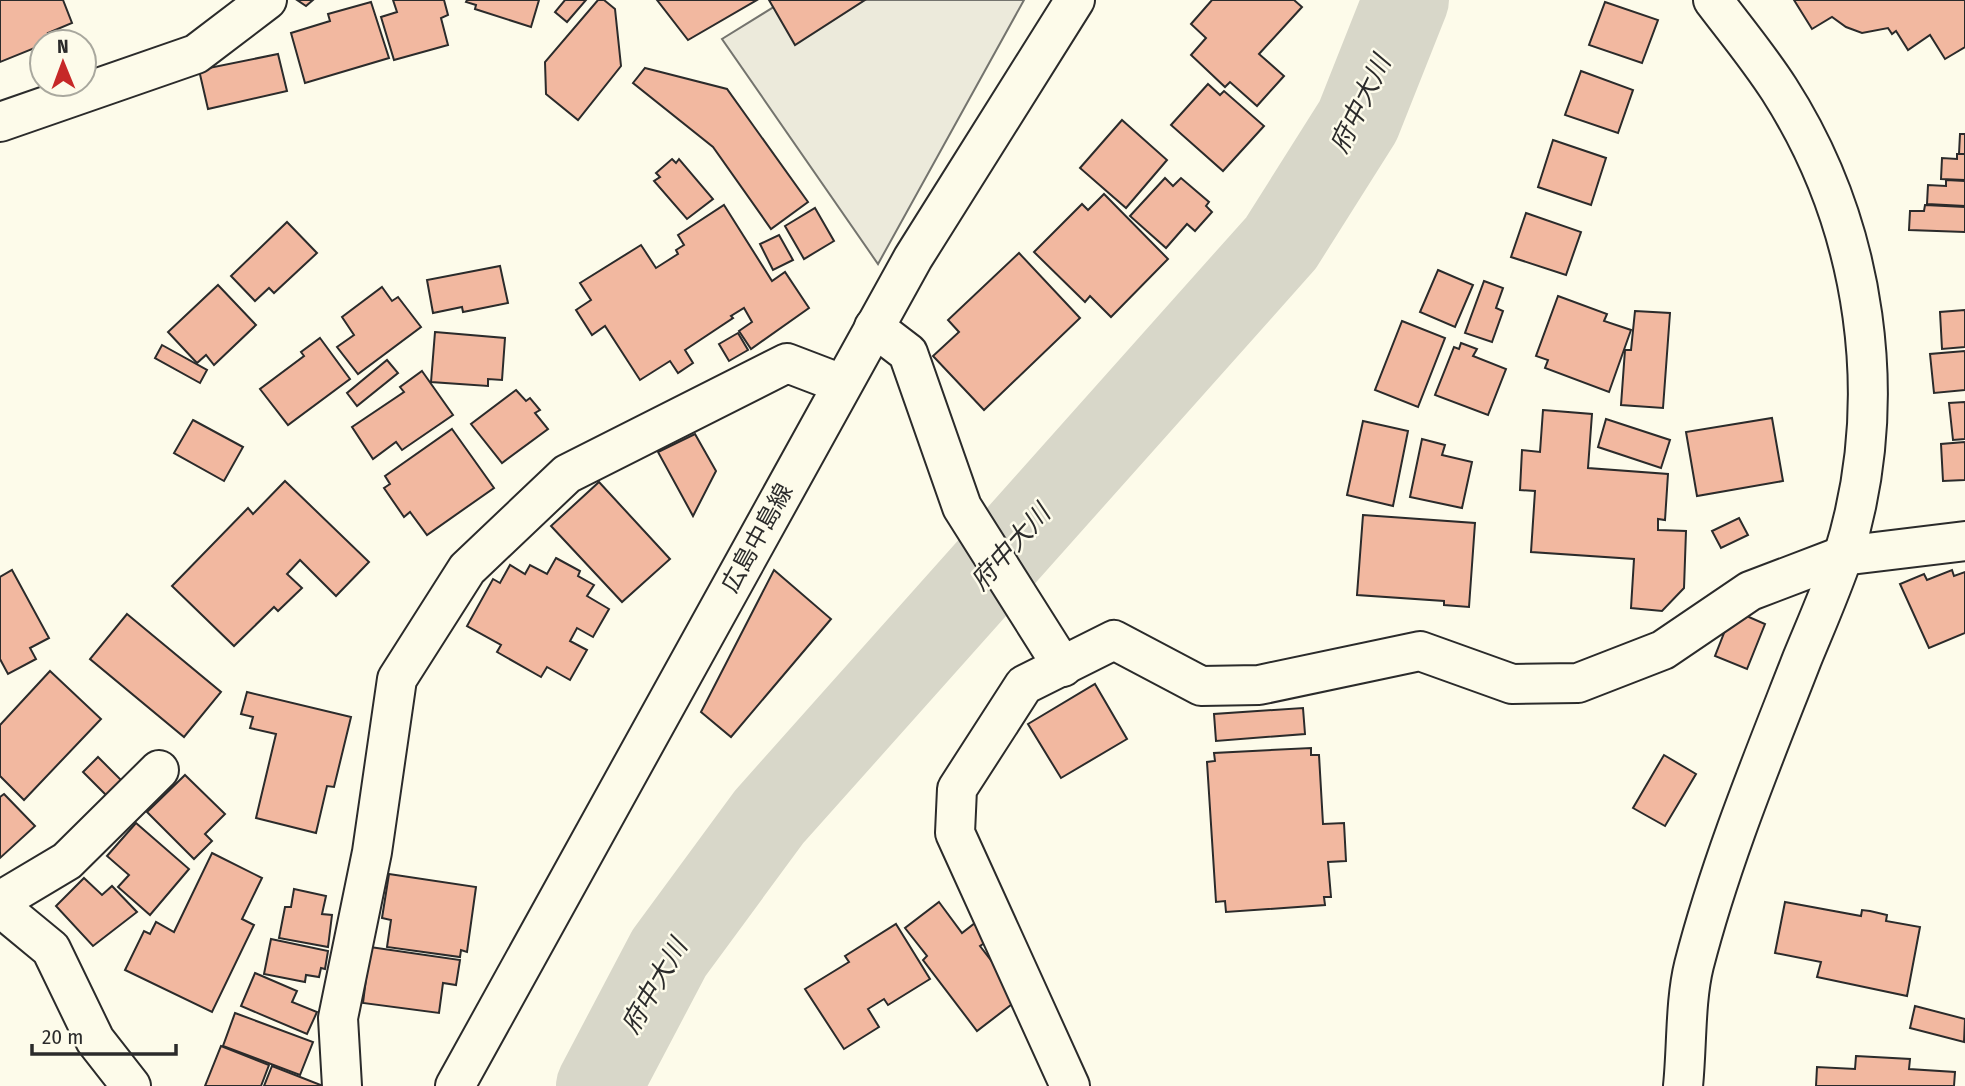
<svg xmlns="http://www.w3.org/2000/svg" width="1965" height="1086" viewBox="0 0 1965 1086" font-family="'Fira Sans Condensed','Noto Sans JP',sans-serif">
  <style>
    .parking { fill: #eceadb; stroke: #74746e; stroke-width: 2 }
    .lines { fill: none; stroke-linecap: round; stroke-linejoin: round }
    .river { stroke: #d8d7c9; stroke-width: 86 }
    .building { fill: #f2b8a0; stroke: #2b2b2b; stroke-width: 2 }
    .street-casing { stroke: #2b2b2b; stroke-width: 42 }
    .secondary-casing { stroke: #2b2b2b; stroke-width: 42 }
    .primary-casing { stroke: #2b2b2b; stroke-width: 42 }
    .street { stroke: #fdfbea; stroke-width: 38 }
    .secondary { stroke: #fdfbea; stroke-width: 38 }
    .primary { stroke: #fdfbea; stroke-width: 38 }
    .labels { text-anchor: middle; stroke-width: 5; stroke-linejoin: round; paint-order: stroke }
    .street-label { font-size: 24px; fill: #2b2b2b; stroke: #fdfbea }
    .water-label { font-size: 26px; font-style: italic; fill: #2b2b2b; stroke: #fdfbea }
  </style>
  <rect width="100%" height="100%" fill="#fdfbea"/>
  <path class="parking" d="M785,0H1024L878,264L722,39Z"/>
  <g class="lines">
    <path class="river" d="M599,1086L669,953L769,817L1281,243L1358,121L1406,0"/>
  </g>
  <g class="building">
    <path d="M0,0H63L72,23L48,33L52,41L0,62Z"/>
    <path d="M297,0H313L306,6Z"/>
    <path d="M393,0H444L448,15L441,18L448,45L394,60L381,17L397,12Z"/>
    <path d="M467,0H539L531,27L475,9L476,5L466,2Z"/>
    <path d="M565,0H586L567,22L555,12Z"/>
    <path d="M598,0H604L615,9L621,66L578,120L546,94L545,62Z"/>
    <path d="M657,0H757L688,40Z"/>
    <path d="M769,0H865L795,45Z"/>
    <path d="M1212,0H1294L1302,7L1259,54L1284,76L1257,106L1230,82L1225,87L1191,55L1206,38L1191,24Z"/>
    <path d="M1794,0H1965V47L1945,59L1930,35L1908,50L1896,31L1892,34L1888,28L1862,33L1846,27L1832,17L1812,29Z"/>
    <path d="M371,2L389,58L305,83L291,33L330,21L328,14Z"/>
    <path d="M1605,2L1658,20L1642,63L1589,45Z"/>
    <path d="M278,54L287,91L208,109L199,70Z"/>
    <path d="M645,68L727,89L808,202L771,229L713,147L633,83Z"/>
    <path d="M1581,71L1633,90L1618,133L1565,115Z"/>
    <path d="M1208,84L1220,95L1224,91L1264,126L1223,171L1171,125Z"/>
    <path d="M1122,120L1167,160L1126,208L1080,168Z"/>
    <path d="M1960,134H1965V154H1959Z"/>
    <path d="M1553,140L1606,158L1591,205L1538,187Z"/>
    <path d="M1957,154H1965V180L1941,179L1942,158L1957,159Z"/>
    <path d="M672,159L676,163L679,159L713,199L687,219L654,181L660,177L656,173Z"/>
    <path d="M1165,178L1173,186L1181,178L1209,202L1206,206L1212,212L1195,231L1187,224L1166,248L1130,216Z"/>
    <path d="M1946,180L1965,181V206L1927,204L1928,185L1946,186Z"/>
    <path d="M1104,194L1168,259L1111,317L1090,296L1085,302L1034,252L1082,204L1088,210Z"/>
    <path d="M724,205L772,281L785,272L809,308L751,349L739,331L752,322L744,308L731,316L733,318L685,350L693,363L678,373L670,361L640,380L605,326L592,335L576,310L591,300L580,283L641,245L656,268L678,254L676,250L684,245L678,235Z"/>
    <path d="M1925,205L1965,207V232L1909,230L1910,211H1924Z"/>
    <path d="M815,208L834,241L804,259L785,226Z"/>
    <path d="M1526,213L1581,232L1566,275L1511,257Z"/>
    <path d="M287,222L317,253L274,293L269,288L255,301L231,276Z"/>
    <path d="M779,235L793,260L773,270L760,244Z"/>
    <path d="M1019,253L1080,318L984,410L933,356L959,332L948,320Z"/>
    <path d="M500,266L508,303L463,312L462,307L433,313L427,280Z"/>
    <path d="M1438,270L1473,285L1455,327L1420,312Z"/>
    <path d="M1484,281L1503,288L1496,308L1503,311L1492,342L1465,333Z"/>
    <path d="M218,285L256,325L214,365L206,355L197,363L168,332Z"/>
    <path d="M382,287L392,301L398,297L421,327L358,374L337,347L354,335L342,317Z"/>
    <path d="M1558,296L1607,314L1604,321L1631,330L1609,392L1545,368L1548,360L1536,356Z"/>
    <path d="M1965,310V347L1942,349L1940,312Z"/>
    <path d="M1635,311L1670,313L1663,408L1621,405L1625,350H1631Z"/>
    <path d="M1402,321L1445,338L1418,407L1375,390Z"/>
    <path d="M435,332L505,338L502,380L488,379V386L431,382Z"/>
    <path d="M738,333L748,350L729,361L719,344Z"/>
    <path d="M320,338L350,379L288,425L260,389L304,356L301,352Z"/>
    <path d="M1461,343L1477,349L1473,356L1506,369L1488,415L1435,395L1454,347L1459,349Z"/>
    <path d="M162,345L207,370L200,383L155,358Z"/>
    <path d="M1965,351V390L1934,393L1930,354Z"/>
    <path d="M387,360L398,373L357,406L347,393Z"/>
    <path d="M422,371L453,415L402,450L396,442L373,459L352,427L404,392L400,387Z"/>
    <path d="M516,390L526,401L530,398L540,410L535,413L548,429L502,463L471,424Z"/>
    <path d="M1965,402V439L1953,440L1949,403Z"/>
    <path d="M1543,410L1592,414L1588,468L1668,474L1665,520L1658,519V530L1686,531L1684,588L1662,611L1631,608L1634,559L1531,552L1535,491L1520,490L1522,450L1540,452Z"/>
    <path d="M1772,418L1783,481L1697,496L1686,432Z"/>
    <path d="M1606,419L1670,440L1661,468L1598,447Z"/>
    <path d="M193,420L243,447L224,481L174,453Z"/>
    <path d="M1363,421L1408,431L1393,506L1347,495Z"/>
    <path d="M452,429L494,488L427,535L410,512L404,517L384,488L390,484L385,476Z"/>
    <path d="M695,434L716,471L693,516L658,452Z"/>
    <path d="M1422,439L1445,445L1442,455L1472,462L1462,508L1410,497Z"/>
    <path d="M1965,442V480L1943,481L1941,444Z"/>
    <path d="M285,481L369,562L336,596L300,560L287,574L302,588L278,611L274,607L234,646L172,586L248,508L253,514Z"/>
    <path d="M599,482L670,559L622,602L551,526Z"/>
    <path d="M1363,515L1475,523L1469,607L1444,605V601L1357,595Z"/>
    <path d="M1739,518L1748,535L1721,548L1712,531Z"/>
    <path d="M556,558L580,571L578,576L594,585L587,596L609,609L593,637L577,628L570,641L587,650L570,680L547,667L541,677L497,652L501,645L467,626L493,579L500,583L510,565L525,574L530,565L547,574Z"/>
    <path d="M12,570L49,638L30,648L36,659L8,674L0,659V577Z"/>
    <path d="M774,570L831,619L731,737L701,712Z"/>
    <path d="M1952,570L1954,576L1965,572V633L1929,648L1900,584L1924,574L1927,580Z"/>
    <path d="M127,614L221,692L184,737L90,659Z"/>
    <path d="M1742,614L1765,624L1747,669L1715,656L1728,623Z"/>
    <path d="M50,671L101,719L24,800L0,776V725Z"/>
    <path d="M1095,684L1127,739L1061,778L1028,724Z"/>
    <path d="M247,692L351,717L334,787L327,786L316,833L256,818L276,734L250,728L253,717L241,714Z"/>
    <path d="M1303,708L1305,734L1216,741L1214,714Z"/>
    <path d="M1311,748V755H1319L1323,824L1344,823L1346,861L1328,862L1331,897H1324L1325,905L1226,912L1225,901L1216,902L1207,762L1215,761L1214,753Z"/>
    <path d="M1664,755L1696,774L1665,826L1633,808Z"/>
    <path d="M98,757L121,780L107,796L83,772Z"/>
    <path d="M185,775L225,814L205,834L212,841L194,859L147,812Z"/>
    <path d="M4,794L35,826L0,858V797Z"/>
    <path d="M136,823L189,869L150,915L118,887L129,875L107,856Z"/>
    <path d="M212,853L262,878L242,919L254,925L212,1012L125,970L144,931L150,934L156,922L174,932Z"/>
    <path d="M389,874L476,887L467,952L461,950L460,957L387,947L391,920L382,918Z"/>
    <path d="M84,878L102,895L112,886L137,912L93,946L56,906Z"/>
    <path d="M294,889L326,896L322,914L332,915L328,947L279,938L285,907H291Z"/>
    <path d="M939,902L962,933L975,923L989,940L980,946L1020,998L977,1031L923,960L927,956L905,928Z"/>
    <path d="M1785,902L1861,916L1862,910L1870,911L1887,915L1886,921L1920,927L1907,996L1817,977L1821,962L1775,953Z"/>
    <path d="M896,924L930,979L888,1005L884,999L868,1009L879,1027L844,1049L805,989L849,962L845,956Z"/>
    <path d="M271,939L328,951L325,969L321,968L319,977L306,975L305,982L264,974Z"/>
    <path d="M370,947L460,960L456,985L443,983L439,1013L363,1003Z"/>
    <path d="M255,973L297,991L292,1002L317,1012L307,1034L241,1006Z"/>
    <path d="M1915,1006L1965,1019L1964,1042L1910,1028Z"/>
    <path d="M235,1013L313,1042L300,1075L223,1046Z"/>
    <path d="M221,1046L269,1065L261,1086H205Z"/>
    <path d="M1856,1056L1910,1059L1909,1069L1955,1072L1954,1086H1816L1817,1067L1855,1069Z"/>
    <path d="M272,1066L323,1086H264Z"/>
  </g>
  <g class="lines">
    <g class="street-casing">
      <g id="street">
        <path d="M0,122L196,54L267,0"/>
        <path d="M874,327L908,353L962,507L1063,667"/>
        <path d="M0,901L67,861L159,770"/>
        <path d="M0,907L51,949L95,1040L131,1086"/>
        <path d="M342,1086L338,1018L372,852L397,679L467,569L567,474L787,363L842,384"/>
        <path d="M1070,1086L955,833L957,789L1024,685L1114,640L1201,686L1259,685L1420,651L1512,684L1578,683L1663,650L1750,591L1842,556L1965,541"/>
      </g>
    </g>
    <g class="secondary-casing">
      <path id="secondary" d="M1683,1086C1687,1048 1685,1001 1694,965C1721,860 1763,759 1802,659C1816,625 1831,591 1843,556C1892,400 1867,226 1779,89C1759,58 1735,29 1713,0"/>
    </g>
    <g class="primary-casing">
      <path id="primary" d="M455,1086L913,258L1075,0"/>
    </g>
    <use href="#street" class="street"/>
    <use href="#secondary" class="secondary"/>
    <use href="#primary" class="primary"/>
  </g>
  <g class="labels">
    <g class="street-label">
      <text transform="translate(757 538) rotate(-61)" y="8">広島中島線</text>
    </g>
    <g class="water-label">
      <text transform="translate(1360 104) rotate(-64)" y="9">府中大川</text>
      <text transform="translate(1010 547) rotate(-48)" y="9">府中大川</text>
      <text transform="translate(654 986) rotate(-60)" y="9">府中大川</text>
    </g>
  </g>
  <g transform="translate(63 63) rotate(359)"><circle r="33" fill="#fdfbea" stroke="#a9a89e" stroke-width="2"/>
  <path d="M0-5L12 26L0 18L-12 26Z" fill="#c62828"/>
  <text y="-10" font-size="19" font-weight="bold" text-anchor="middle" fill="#2b2b2b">N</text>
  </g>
  <path d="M32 1044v10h144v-10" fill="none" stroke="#2b2b2b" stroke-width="3.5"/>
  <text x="42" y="1044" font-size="21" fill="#2b2b2b" stroke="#fdfbea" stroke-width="5" paint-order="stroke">20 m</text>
</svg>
